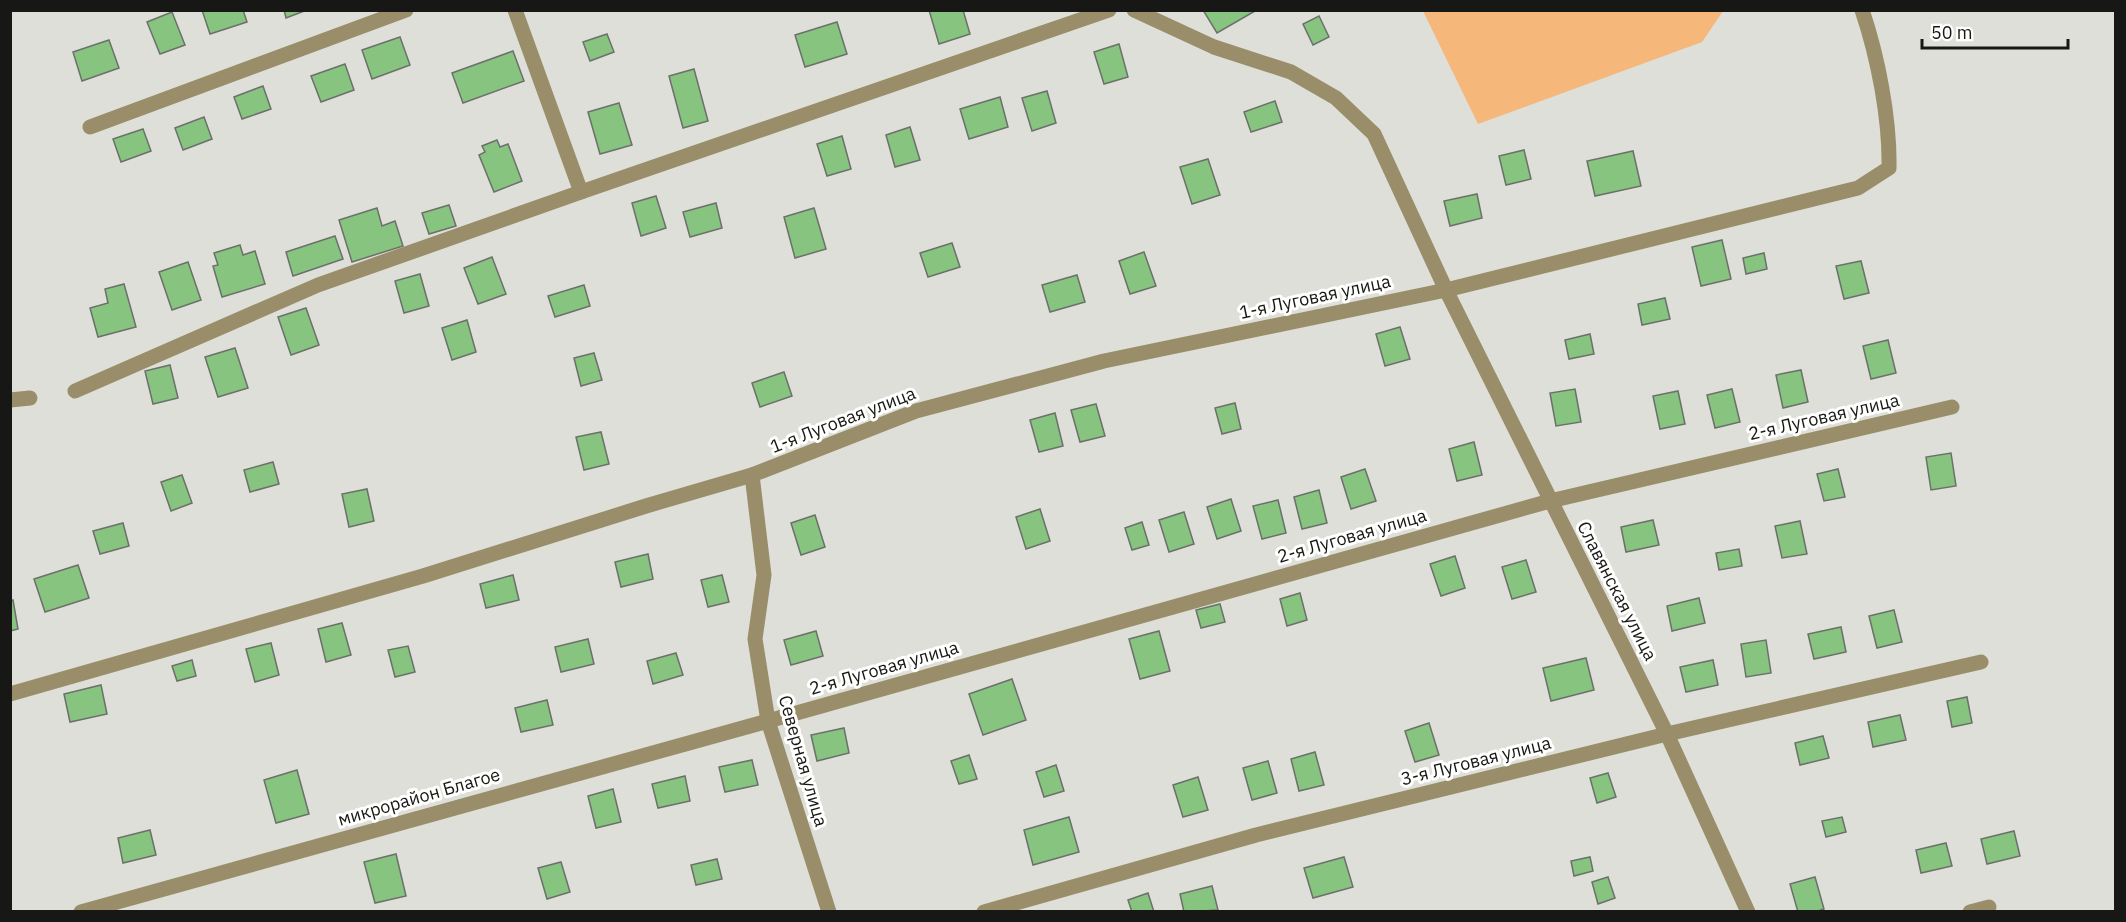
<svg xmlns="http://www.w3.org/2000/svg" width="2126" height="922" viewBox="0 0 2126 922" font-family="'IBM Plex Sans',sans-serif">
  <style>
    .green { fill: #f5b77a }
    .building { fill: #87c47f; stroke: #6c706b; stroke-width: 1.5 }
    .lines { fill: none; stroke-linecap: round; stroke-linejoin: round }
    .street { stroke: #9a8d69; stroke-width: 15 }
    .labels { text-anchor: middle; stroke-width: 6; stroke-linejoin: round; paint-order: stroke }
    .street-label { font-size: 18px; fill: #171815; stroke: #fffffe }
  </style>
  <rect width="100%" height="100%" fill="#dddfd8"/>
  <path class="green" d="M1423,11H1723L1702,42L1478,124Z"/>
  <g class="building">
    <path d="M202,10H243L247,22L210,34Z"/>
    <path d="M284,10H307L286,18Z"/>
    <path d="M929,10H963L970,34L939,44Z"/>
    <path d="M1203,10H1255V11L1217,33Z"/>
    <path d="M172,12L185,45L160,54L147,22Z"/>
    <path d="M1319,16L1329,37L1313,45L1303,24Z"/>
    <path d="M837,22L847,54L805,67L795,35Z"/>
    <path d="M607,34L614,52L590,61L583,42Z"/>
    <path d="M400,37L410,65L372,79L362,50Z"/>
    <path d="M109,40L119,68L82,81L73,52Z"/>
    <path d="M1119,44L1128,77L1104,84L1094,52Z"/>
    <path d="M513,51L524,81L463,103L452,73Z"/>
    <path d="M345,64L354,90L321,102L311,76Z"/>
    <path d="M694,69L708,121L683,128L669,76Z"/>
    <path d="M263,86L271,109L242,119L234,97Z"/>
    <path d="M1047,91L1056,123L1032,131L1022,98Z"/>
    <path d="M1000,97L1008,127L969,139L960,109Z"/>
    <path d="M1275,101L1282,122L1251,132L1244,112Z"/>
    <path d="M619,103L632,145L600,154L588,112Z"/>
    <path d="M204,117L212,139L183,150L175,128Z"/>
    <path d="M910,127L920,160L895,167L886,135Z"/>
    <path d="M143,129L151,151L121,162L113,139Z"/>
    <path d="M842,136L851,169L827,176L817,144Z"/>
    <path d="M497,140L500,147L508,144L522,181L494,192L479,155L485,152L482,146Z"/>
    <path d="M1524,150L1531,179L1506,185L1499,156Z"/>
    <path d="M1633,151L1641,186L1595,196L1587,161Z"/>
    <path d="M1208,159L1220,195L1192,204L1180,167Z"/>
    <path d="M1477,194L1482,218L1450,226L1444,201Z"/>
    <path d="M656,196L666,228L641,236L632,203Z"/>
    <path d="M716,203L722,228L690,237L683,212Z"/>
    <path d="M449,205L456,226L429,234L422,213Z"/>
    <path d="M377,208L382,226L395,221L403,246L352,262L339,220Z"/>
    <path d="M814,208L826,249L795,258L784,217Z"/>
    <path d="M335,236L343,259L293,276L286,252Z"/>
    <path d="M1722,240L1731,279L1701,286L1692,247Z"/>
    <path d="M952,243L960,267L928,277L920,253Z"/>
    <path d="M240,245L243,255L255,251L265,284L222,297L213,266L218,265L214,253Z"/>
    <path d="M1144,252L1156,286L1130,294L1119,261Z"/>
    <path d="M1764,253L1767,269L1746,274L1743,258Z"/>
    <path d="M492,257L506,294L478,304L464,268Z"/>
    <path d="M1861,261L1869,293L1844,299L1836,266Z"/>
    <path d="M188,262L201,300L172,310L159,272Z"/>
    <path d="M420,274L429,306L404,313L395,281Z"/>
    <path d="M1077,275L1085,302L1050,312L1042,285Z"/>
    <path d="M124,284L136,327L98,337L90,308L108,303L105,289Z"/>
    <path d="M584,285L590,306L555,317L548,296Z"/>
    <path d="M1665,298L1670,319L1642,325L1638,304Z"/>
    <path d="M306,308L319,345L291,355L278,317Z"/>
    <path d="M467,320L476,352L452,360L442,328Z"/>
    <path d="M1400,327L1410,359L1385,366L1376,334Z"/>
    <path d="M1590,334L1594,354L1569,359L1565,340Z"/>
    <path d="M1888,340L1896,373L1871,379L1863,346Z"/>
    <path d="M235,348L248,388L218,397L205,357Z"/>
    <path d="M594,353L602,380L581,386L574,358Z"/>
    <path d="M170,365L178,398L153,404L145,371Z"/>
    <path d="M1801,370L1808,402L1783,408L1776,375Z"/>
    <path d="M784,372L792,396L760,407L752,383Z"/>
    <path d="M1575,389L1581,422L1556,426L1550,393Z"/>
    <path d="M1732,389L1740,422L1715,428L1707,395Z"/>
    <path d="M1678,391L1685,424L1660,429L1653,396Z"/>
    <path d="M1235,403L1241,429L1222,434L1215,408Z"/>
    <path d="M1096,404L1105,436L1080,442L1071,410Z"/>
    <path d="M1055,413L1063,446L1039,452L1030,420Z"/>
    <path d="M601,432L609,464L584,470L576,437Z"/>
    <path d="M1474,442L1482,475L1457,481L1449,449Z"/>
    <path d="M1951,453L1956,486L1931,490L1926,457Z"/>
    <path d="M273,462L279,484L250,492L244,470Z"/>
    <path d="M1365,469L1376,501L1351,509L1341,477Z"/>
    <path d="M1838,469L1845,497L1824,501L1817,474Z"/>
    <path d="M182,475L192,503L171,511L161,482Z"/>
    <path d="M367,489L374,521L349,527L342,494Z"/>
    <path d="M1319,490L1327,523L1302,529L1294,497Z"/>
    <path d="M1231,499L1241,531L1217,539L1207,507Z"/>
    <path d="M1278,500L1286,533L1262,539L1253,506Z"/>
    <path d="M1040,509L1050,541L1026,549L1016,517Z"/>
    <path d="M1184,512L1194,544L1169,552L1159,520Z"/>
    <path d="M815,515L825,547L801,555L791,523Z"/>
    <path d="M1653,520L1659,545L1626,552L1621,527Z"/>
    <path d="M1800,521L1807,554L1782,558L1775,526Z"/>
    <path d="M1142,522L1149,545L1132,550L1125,528Z"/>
    <path d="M123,523L129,546L100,554L93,531Z"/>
    <path d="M1739,549L1742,566L1719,570L1716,553Z"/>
    <path d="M648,554L653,579L621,587L615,562Z"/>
    <path d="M1455,556L1465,588L1441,596L1430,564Z"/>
    <path d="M1526,560L1536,592L1512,599L1502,567Z"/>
    <path d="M78,565L89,598L45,612L34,579Z"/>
    <path d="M513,575L519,600L486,608L480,584Z"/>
    <path d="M722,575L729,602L708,607L701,580Z"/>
    <path d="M1300,593L1307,620L1287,626L1280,599Z"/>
    <path d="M1699,598L1705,623L1672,631L1667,606Z"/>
    <path d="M13,600L18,629L10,631V601Z"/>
    <path d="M1220,604L1225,622L1201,628L1196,610Z"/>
    <path d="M1894,610L1902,642L1877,648L1869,616Z"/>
    <path d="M342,623L351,655L326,662L318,629Z"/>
    <path d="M1841,627L1846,652L1814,659L1808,634Z"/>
    <path d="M816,631L823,656L791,665L784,640Z"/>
    <path d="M1159,631L1170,671L1140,679L1129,639Z"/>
    <path d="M588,639L594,664L561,672L555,647Z"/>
    <path d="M1766,640L1771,673L1746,677L1741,644Z"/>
    <path d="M271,643L279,675L255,682L246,649Z"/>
    <path d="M408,646L415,672L395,677L388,650Z"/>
    <path d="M676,653L683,675L653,684L647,661Z"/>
    <path d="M1586,658L1594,690L1551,701L1543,668Z"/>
    <path d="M192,660L196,676L177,681L172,666Z"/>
    <path d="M1713,660L1718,685L1686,692L1680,667Z"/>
    <path d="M1012,679L1026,720L983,735L969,694Z"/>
    <path d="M101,685L107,714L70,722L64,694Z"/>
    <path d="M1967,697L1972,723L1952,727L1947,701Z"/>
    <path d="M547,700L553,725L521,732L515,708Z"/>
    <path d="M1900,715L1906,740L1873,747L1868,722Z"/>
    <path d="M1429,723L1439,755L1415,762L1405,731Z"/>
    <path d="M844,728L849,753L817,761L811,735Z"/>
    <path d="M1823,736L1829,758L1800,765L1795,743Z"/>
    <path d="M1315,752L1324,785L1299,791L1291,759Z"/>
    <path d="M969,755L977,779L959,784L951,761Z"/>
    <path d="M752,760L758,785L725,792L719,767Z"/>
    <path d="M1268,761L1277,793L1252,800L1243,768Z"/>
    <path d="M1056,765L1064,791L1044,797L1036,772Z"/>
    <path d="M297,770L309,814L276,823L264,780Z"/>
    <path d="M1608,773L1616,797L1597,803L1590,778Z"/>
    <path d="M685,776L690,801L658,808L652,784Z"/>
    <path d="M1198,777L1208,810L1183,817L1173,785Z"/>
    <path d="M613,789L621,822L596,828L588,796Z"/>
    <path d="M1069,817L1079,852L1033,865L1024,830Z"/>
    <path d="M1842,817L1846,832L1826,837L1822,821Z"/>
    <path d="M150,830L156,855L123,863L118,838Z"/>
    <path d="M2014,831L2020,856L1987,864L1981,839Z"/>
    <path d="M1946,843L1952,866L1921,873L1916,850Z"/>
    <path d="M396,854L406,896L375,903L364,862Z"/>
    <path d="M1344,857L1353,887L1313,898L1304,868Z"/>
    <path d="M1590,857L1593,871L1574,876L1571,861Z"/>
    <path d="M717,859L722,879L696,885L691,865Z"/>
    <path d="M561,862L570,892L547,899L538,868Z"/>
    <path d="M1608,877L1615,898L1598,904L1592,882Z"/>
    <path d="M1815,877L1824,909L1815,912H1798L1790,884Z"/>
    <path d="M1212,886L1218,910L1184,912L1180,894Z"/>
    <path d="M1148,893L1154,912H1132L1128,900Z"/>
  </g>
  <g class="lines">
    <g class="street">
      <path d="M515,10L581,192"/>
      <path d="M1134,10L1214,47L1291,72L1336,98L1374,134L1446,290L1667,734L1748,912"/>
      <path d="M90,127L406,10"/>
      <path d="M75,391L318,285L581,192L1109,10"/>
      <path d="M10,400L30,398"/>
      <path d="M752,475L764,575L755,639L768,721L829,912"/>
      <path d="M10,694L423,576L646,506L752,475L916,411L1104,361L1446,290L1858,188L1889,168C1890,119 1878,57 1862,10"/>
      <path d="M81,912L768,721L1550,501L1952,407"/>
      <path d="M984,912L1256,835L1667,734L1981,662"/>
      <path d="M1970,912L1989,907"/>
    </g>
  </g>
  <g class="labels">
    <g class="street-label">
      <text transform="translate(1315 297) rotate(-12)" y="6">1-я Луговая улица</text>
      <text transform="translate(1824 417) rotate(-13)" y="6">2-я Луговая улица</text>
      <text transform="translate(843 420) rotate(-21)" y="6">1-я Луговая улица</text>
      <text transform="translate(1352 536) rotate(-16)" y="6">2-я Луговая улица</text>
      <text transform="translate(1617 591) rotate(63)" y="6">Славянская улица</text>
      <text transform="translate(884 668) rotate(-16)" y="6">2-я Луговая улица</text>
      <text transform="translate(803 761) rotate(74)" y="6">Северная улица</text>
      <text transform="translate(1476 761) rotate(-14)" y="6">3-я Луговая улица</text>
      <text transform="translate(419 797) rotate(-16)" y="6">микрорайон Благое</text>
    </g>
  </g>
  <rect width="2126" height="922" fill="none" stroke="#171815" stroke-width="24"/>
  <path d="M1922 39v9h146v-9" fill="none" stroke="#171815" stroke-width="3"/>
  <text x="1931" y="39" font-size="18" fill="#171815" stroke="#fffffe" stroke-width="4.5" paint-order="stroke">50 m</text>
</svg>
